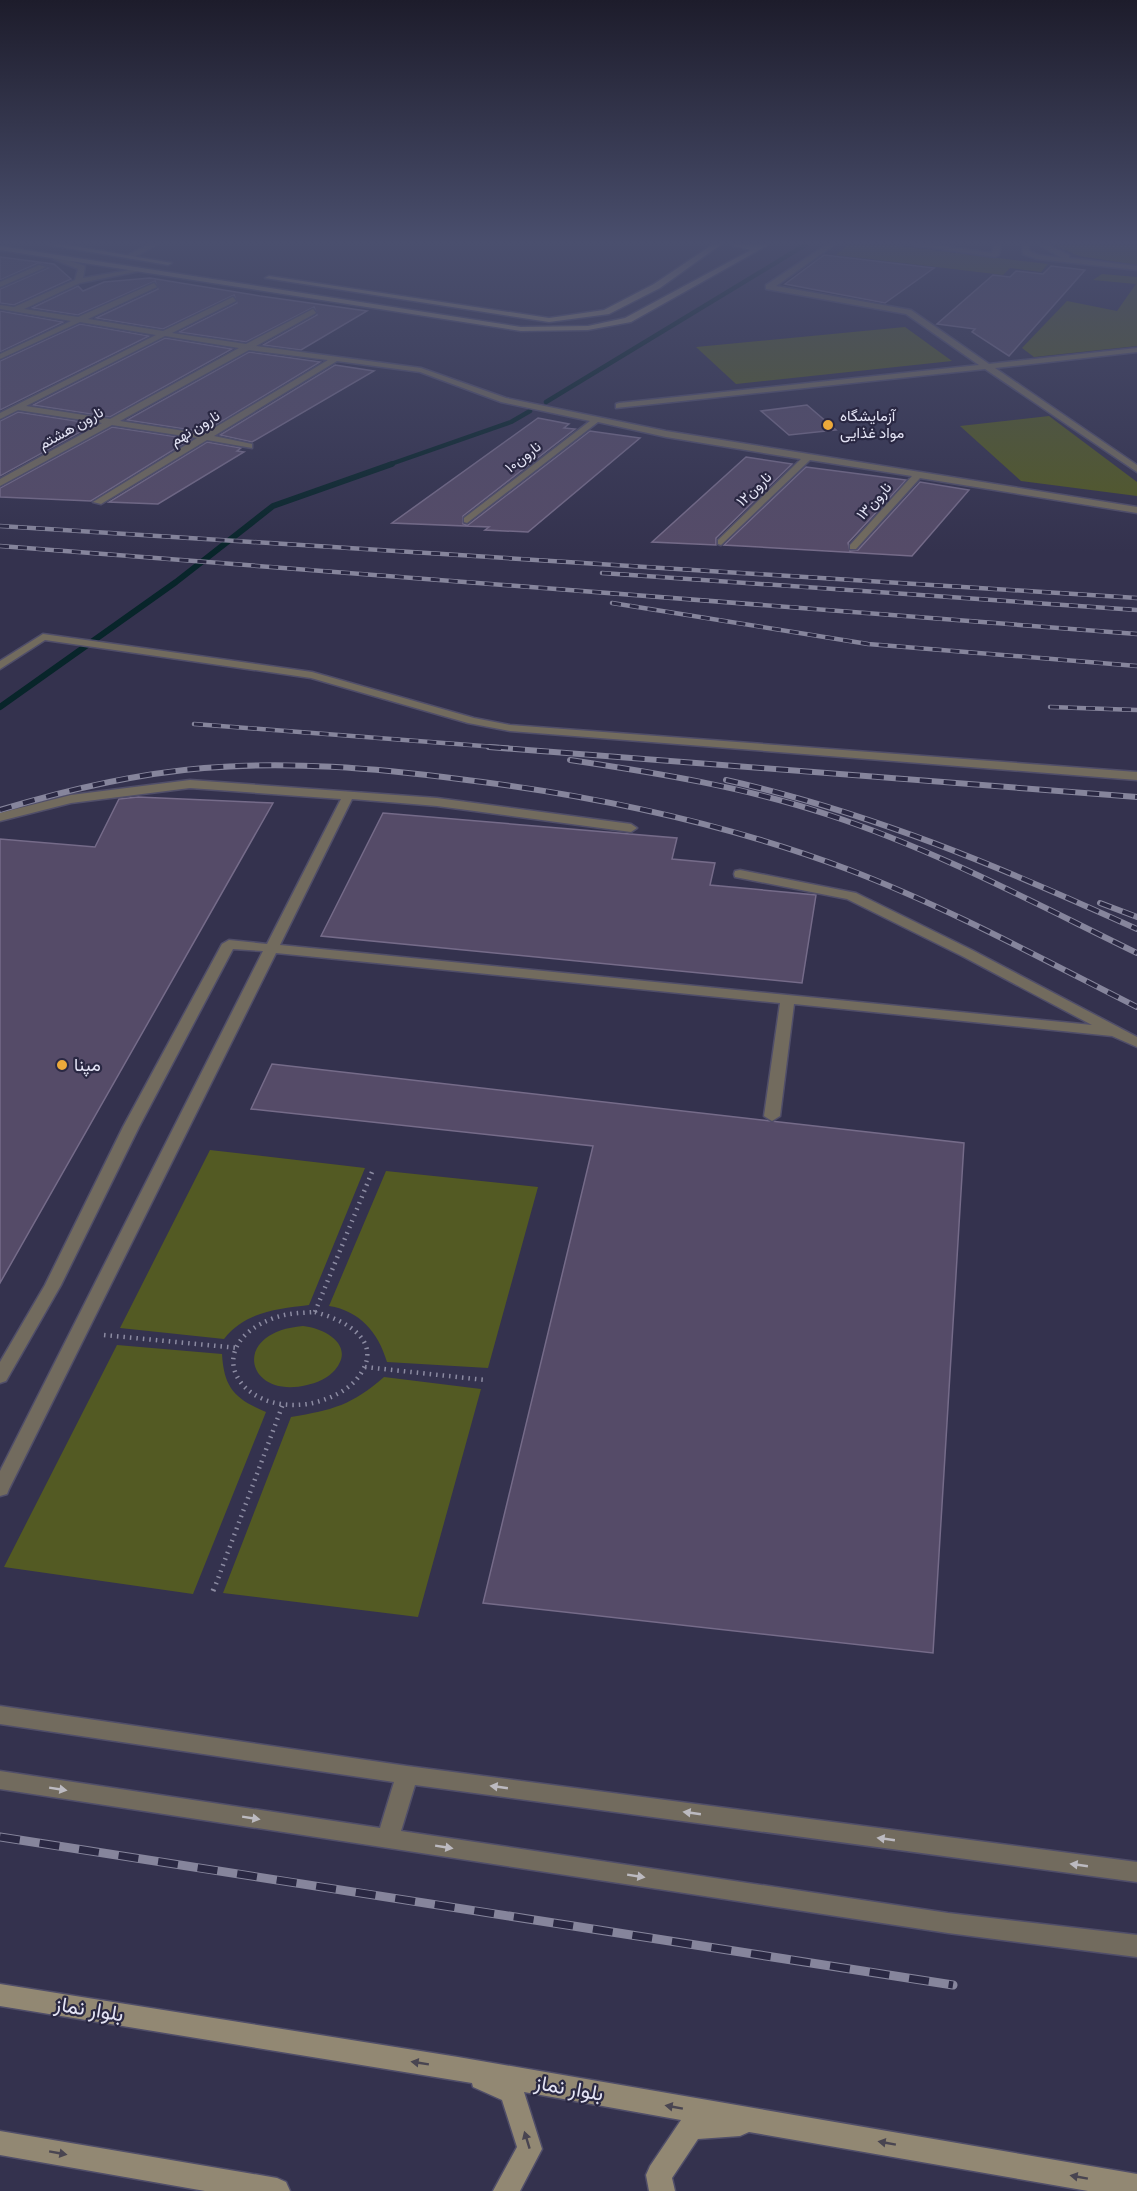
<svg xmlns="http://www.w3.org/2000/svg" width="1137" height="2191" viewBox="0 0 1137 2191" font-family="'Titillium Web',Vazirmatn,sans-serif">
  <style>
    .green { fill: #535a23 }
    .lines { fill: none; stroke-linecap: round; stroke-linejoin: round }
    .stream-far1 { stroke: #08252a; stroke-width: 4.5 }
    .stream { stroke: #08252a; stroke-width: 6 }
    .building { fill: #554b68; stroke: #756b89; stroke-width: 1.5 }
    .lane-casing { stroke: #504e69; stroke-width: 3 }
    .street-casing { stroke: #504e69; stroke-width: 3 }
    .secondary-casing { stroke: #504e69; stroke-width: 3 }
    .path-far1 { stroke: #8c8ba2; stroke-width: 4.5; stroke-dasharray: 1.5 5; stroke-linecap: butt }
    .path { stroke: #8c8ba2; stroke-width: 5; stroke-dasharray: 2 7; stroke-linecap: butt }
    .lane { fill: #726b5e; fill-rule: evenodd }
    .street { fill: #726b5e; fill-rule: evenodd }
    .secondary { fill: #928873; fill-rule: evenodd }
    .rail-far2-casing { stroke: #86859c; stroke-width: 4.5 }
    .rail-far1-casing { stroke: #86859c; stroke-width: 6 }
    .rail-casing { stroke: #86859c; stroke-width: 9 }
    .rail-far2 { stroke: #2a2843; stroke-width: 3; stroke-dasharray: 9; stroke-linecap: butt }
    .rail-far1 { stroke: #2a2843; stroke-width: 4; stroke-dasharray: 12; stroke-linecap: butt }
    .rail { stroke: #2a2843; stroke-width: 7; stroke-dasharray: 20; stroke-linecap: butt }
    .oneway { fill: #bcbac0 }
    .oneway2 { fill: #494551 }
    .poi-dot { fill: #eca93a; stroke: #2a2843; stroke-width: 2 }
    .labels { text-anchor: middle; stroke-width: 4.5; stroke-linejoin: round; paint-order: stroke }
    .far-poi-label { font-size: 15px; fill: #e4e4f5; stroke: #2a2843; text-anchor: start }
    .far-street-label { font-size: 15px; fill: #e4e4f5; stroke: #2a2843 }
    .poi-label { font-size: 18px; fill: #e4e4f5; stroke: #2a2843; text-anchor: start }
    .near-street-label { font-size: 21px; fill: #e4e4f5; stroke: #2a2843 }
  </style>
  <rect width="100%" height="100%" fill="#34324e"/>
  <g class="green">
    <path d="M847,245H890L1048,264L1041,272L1010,268L1003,275L836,255Z"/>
    <path d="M1054,245H1137V265L1079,256Z"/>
    <path d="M1102,274L1137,277V346L1034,357L1022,348L1067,301L1117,311L1136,284L1093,280Z"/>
    <path d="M905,327L952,361L736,384L696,347Z"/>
    <path d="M1049,416L1137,482V496L1021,481L960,426Z"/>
    <path d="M210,1150L365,1168L309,1305C276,1309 245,1312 224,1339L120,1328Z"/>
    <path d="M386,1171L538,1187L488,1368L387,1362C378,1332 360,1311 329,1306Z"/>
    <path d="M303,1326C324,1328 356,1345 335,1370C328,1378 317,1383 307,1385C246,1400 229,1332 303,1326Z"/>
    <path d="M117,1345L222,1354C224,1388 235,1399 266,1412L193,1594L4,1567Z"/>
    <path d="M384,1377L481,1389L418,1617L223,1593L291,1417C333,1410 352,1405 384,1377Z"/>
  </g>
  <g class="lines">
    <g class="stream-far1">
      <path d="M546,402L805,245"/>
      <path d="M388,465L511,422L530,411"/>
    </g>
    <path class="stream" d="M0,707L176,582L273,506L392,464"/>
  </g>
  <g class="building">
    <path d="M824,255L934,268L885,303L785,284Z"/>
    <path d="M0,257L54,264L71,279L14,305L0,303V289L48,268L38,263L0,280Z"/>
    <path d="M1051,266L1085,270L1009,356L972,332L975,329L937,324L993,275L1010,277L1016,271L1043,274Z"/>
    <path d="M150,278L260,296L367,311L301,350L263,345L317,315L314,307L246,342L179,332L237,303L234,295L163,329L96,318L158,289L155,281L78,315L32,308L78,286L83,291L104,282Z"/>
    <path d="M0,311L63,322L0,352Z"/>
    <path d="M80,324L149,336L0,410V361Z"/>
    <path d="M165,338L232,349L110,417L33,405Z"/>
    <path d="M249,352L320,362L204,432L127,420Z"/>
    <path d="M335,365L374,371L252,442L220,435Z"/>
    <path d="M807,405L836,430L789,435L761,411Z"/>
    <path d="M18,412L95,424L0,476V421Z"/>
    <path d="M538,418L569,424L564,428L575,429L463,516V524L468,525L590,431L640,438L528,532L485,530L489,527L392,523Z"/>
    <path d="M112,427L191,439L91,501L0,497V488Z"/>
    <path d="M207,442L241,448L237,451L244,452L158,504L109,502Z"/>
    <path d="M746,457L792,464L716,538V545L652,542Z"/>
    <path d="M806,467L906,480L848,543L850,551L858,550L920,482L969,490L912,556L724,545Z"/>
    <path d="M138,797L273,803L0,1283V839L95,847L119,799Z"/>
    <path d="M383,813L677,838L672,859L715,863L710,885L816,895L802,983L321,936Z"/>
    <path d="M272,1064L964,1143L933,1653L483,1603L593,1146L251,1109Z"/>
  </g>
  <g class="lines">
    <g class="lane-casing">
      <g id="lane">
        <path d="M826,245H834L776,286L911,310L989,364L1137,348V352L995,368L1137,465V472L985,369L616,408V404L619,403L979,365L906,314L766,289V285Z"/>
        <path d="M912,245H935L992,253L994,245H1001L999,255L995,257Z"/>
        <path d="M1022,245H1029V251L1039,255L1062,258L1039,245H1048L1069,255V258L1137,266V270L1037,259L1023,254Z"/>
        <path d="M53,255L85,266L83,278L141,268L145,270L80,283L24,309L78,317L154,283L157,287L88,319L163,331L233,297L236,301L172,333L246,344L313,309L316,313L256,346L421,368L506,398L666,431L1137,507V513L920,478L856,549H850V545L912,476L810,460L721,545L718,544V540L801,459L666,437L598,422L467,523L464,522V518L590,421L501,402L420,372L337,361L214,436L252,444V448L207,440L101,504L93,502L197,438L112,425L0,486V479L102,423L18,410L0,419V413L156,335L80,322L0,359V354L71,321L0,309V305L14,307L75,280L78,269L53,259ZM165,336L239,348L110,419L26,406ZM249,350L328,360L204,434L120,421Z"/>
        <path d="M39,265L46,267L0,287V282Z"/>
        <path d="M43,634L312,672L474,718L510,725L1137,772V780L510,731L468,723L311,678L45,640L0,669V661Z"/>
        <path d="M190,780L437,798L631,824L637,828L631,832L437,806L352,799L280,945L1092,1025L962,956L847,899L735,877L734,874L735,871L740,870L856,893L972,950L1137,1037V1047L1112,1036L794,1004L780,1116L772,1121L764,1116L780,1003L276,953L9,1489L7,1494L0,1496V1471L263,951L233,949L139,1127L61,1285L6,1381L0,1383V1362L45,1285L123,1127L222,944L229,940L267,944L341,799L190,788L71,803L0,821V813L71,795Z"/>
        <path d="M0,1706L407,1766L1137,1862V1882L415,1785L401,1831L948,1913L1137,1935V1957L948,1933L0,1789V1771L380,1828L394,1782L0,1724Z"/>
      </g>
    </g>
    <g class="street-casing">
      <path id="street" d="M147,245H156L131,259L124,257Z"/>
    </g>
    <g class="secondary-casing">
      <g id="secondary">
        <path d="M49,245H68L172,263L168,265Z"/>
        <path d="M712,245H720L660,288L609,314L549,322L265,278L269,276L549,318L604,310L654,284Z"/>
        <path d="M731,245H768L631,322L588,330L521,331L0,250V246L521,327L588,326L625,318L751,250Z"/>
        <path d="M0,1984L458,2057L1137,2174V2191H1088L749,2132L740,2136L698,2139L672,2178L675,2191H649L646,2175L650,2166L681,2120L524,2092L542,2149L520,2191H493L517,2147L502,2100L473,2087L472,2083L0,2006Z"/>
        <path d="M0,2131L277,2178L286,2182L290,2191H205L0,2155Z"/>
      </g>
    </g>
    <g class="path-far1">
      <path d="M315,1312C348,1321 387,1343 356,1380C344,1393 325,1401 308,1404C236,1414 200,1345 274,1318C287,1313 301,1313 315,1312Z"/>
      <path d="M315,1312L372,1172"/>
      <path d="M104,1335L238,1348"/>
      <path d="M365,1367L485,1380"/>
      <path d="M216,1584L283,1404"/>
    </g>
    <path class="path" d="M213,1591L216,1583"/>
    <use href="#lane" class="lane"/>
    <use href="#street" class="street"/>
    <use href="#secondary" class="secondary"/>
    <g class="rail-far2-casing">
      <g id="rail-far2">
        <path d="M0,526L1137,598"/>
        <path d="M0,546L1137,634"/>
        <path d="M602,573L1137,610"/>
        <path d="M612,603L868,644L1137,666"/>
        <path d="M1050,707L1137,710"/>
        <path d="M194,724L509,748"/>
      </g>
    </g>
    <g class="rail-far1-casing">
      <g id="rail-far1">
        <path d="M489,747L1137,797"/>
        <path d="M570,760C657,773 745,787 829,815C936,850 1036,904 1137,953"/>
        <path d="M726,780C870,812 1003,868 1137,929"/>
        <path d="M0,810C66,790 134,774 204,768C289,761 375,768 459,779C591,795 722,822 847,869C947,907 1042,959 1137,1007"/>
        <path d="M1100,903L1137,917"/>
      </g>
    </g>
    <g class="rail-casing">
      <path id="rail" d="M0,1837L953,1985"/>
    </g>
    <use href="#rail-far2" class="rail-far2"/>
    <use href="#rail-far1" class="rail-far1"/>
    <use href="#rail" class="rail"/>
  </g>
  <defs><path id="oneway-solid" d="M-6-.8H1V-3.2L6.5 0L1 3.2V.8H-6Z" transform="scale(1.5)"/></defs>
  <g class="oneway">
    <use href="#oneway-solid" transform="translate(499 1787) rotate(-172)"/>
    <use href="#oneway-solid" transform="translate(58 1789) rotate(9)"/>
    <use href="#oneway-solid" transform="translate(692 1813) rotate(-172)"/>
    <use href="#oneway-solid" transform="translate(251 1818) rotate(9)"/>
    <use href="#oneway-solid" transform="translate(886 1839) rotate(-172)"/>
    <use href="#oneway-solid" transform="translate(444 1847) rotate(9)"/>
    <use href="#oneway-solid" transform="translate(1079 1865) rotate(-172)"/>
    <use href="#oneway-solid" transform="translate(636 1876) rotate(9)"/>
  </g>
  <g class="oneway2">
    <use href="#oneway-solid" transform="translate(420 2063) rotate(-171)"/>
    <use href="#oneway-solid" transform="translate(674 2107) rotate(-170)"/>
    <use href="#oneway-solid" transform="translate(527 2140) rotate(-107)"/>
    <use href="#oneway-solid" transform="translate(887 2143) rotate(-170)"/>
    <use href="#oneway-solid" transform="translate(58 2153) rotate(10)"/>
    <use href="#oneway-solid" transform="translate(1079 2177) rotate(-170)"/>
  </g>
  <linearGradient id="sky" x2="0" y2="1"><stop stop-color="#1d1c2b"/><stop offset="0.44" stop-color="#4a4f6e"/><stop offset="1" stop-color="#4a4f6e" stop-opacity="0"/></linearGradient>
  <rect width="1137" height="552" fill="url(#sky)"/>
  <g class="poi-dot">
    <circle cx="828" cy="425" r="6"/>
    <circle cx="62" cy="1065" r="6"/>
  </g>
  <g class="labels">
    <g class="far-poi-label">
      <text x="840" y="421">آزمایشگاه<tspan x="840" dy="17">مواد غذایی</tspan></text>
    </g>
    <g class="far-street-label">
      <text transform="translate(71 428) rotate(-29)" y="5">نارون هشتم</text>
      <text transform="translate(195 428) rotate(-31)" y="5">نارون نهم</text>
      <text transform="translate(523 457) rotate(-38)" y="5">نارون۱۰</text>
      <text transform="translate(754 489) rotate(-44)" y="5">نارون۱۲</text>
      <text transform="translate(874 501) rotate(-48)" y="5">نارون۱۳</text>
    </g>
    <g class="poi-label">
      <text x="74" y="1071">مپنا</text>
    </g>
    <g class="near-street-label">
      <text transform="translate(89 2009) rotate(9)" y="7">بلوار نماز</text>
      <text transform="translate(569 2088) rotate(10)" y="7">بلوار نماز</text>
    </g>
  </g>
</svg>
